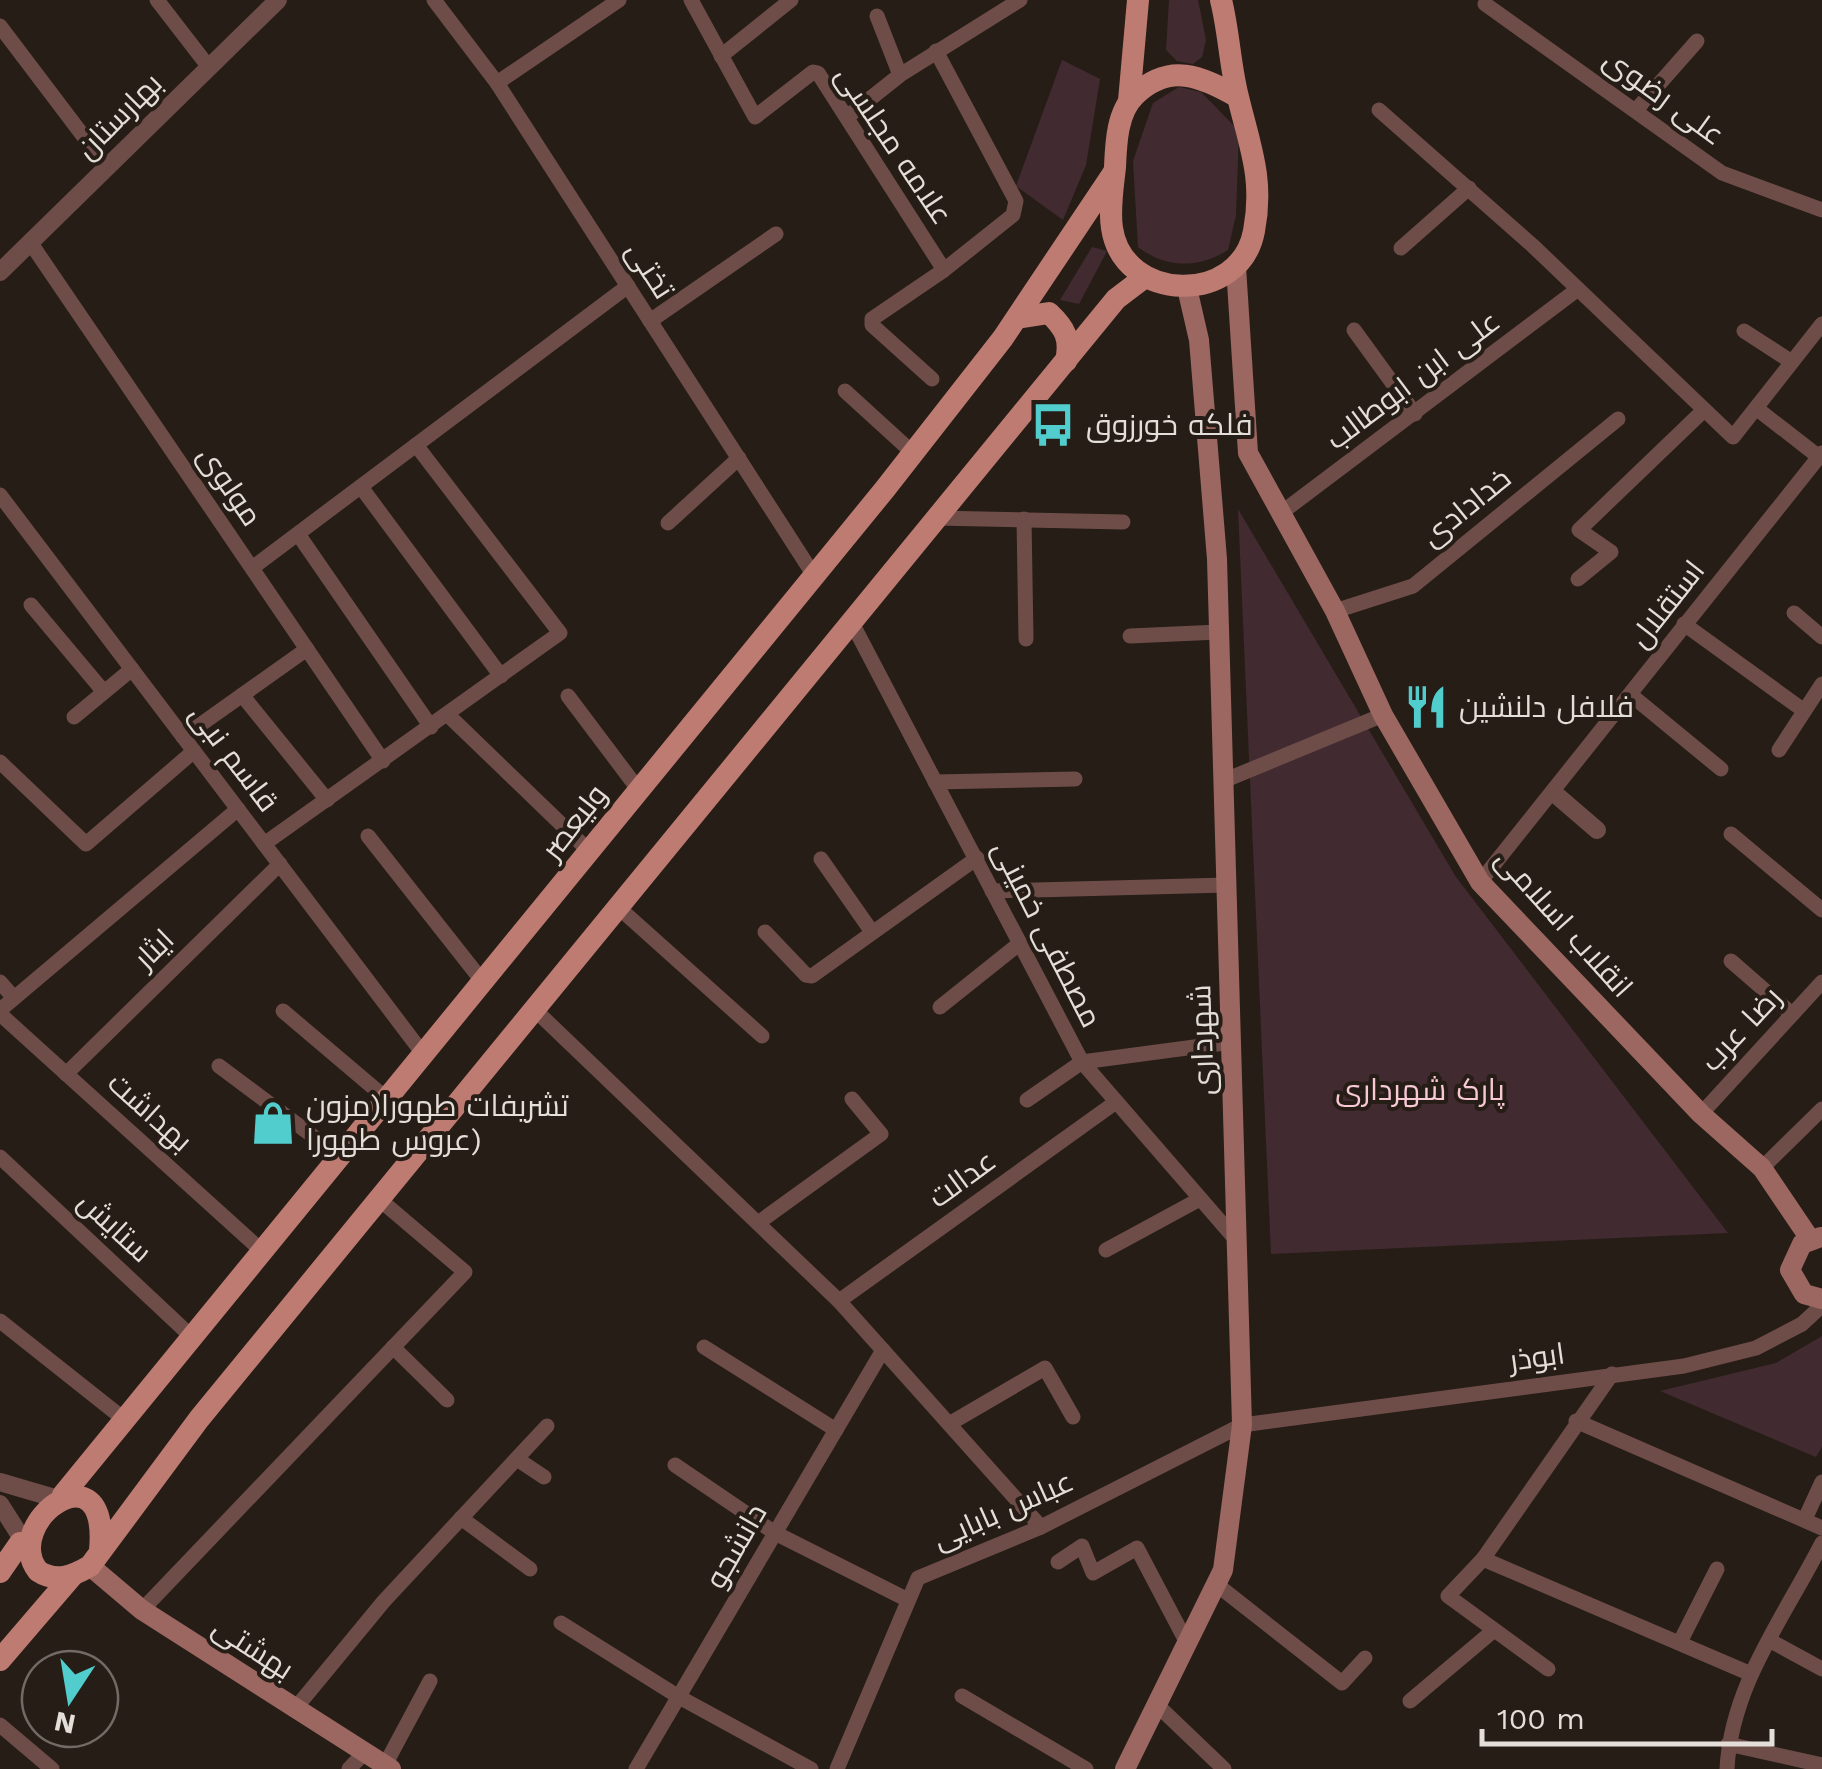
<svg xmlns="http://www.w3.org/2000/svg" width="1822" height="1769" viewBox="0 0 1822 1769" font-family="'Work Sans',Cairo,sans-serif">
  <style>
    .green { fill: #422a31 }
    .lines { fill: none; stroke-linecap: round; stroke-linejoin: round }
    .minor { stroke: #6e4d49; stroke-width: 15 }
    .tertiary { stroke: #6e4d49; stroke-width: 18 }
    .secondary { stroke: #9b6760; stroke-width: 20 }
    .primary { stroke: #be7b71; stroke-width: 22 }
    .labels { text-anchor: middle; stroke-width: 8; stroke-linejoin: round; paint-order: stroke }
    .street-label { font-size: 30px; fill: #e4ded9; stroke: #261d16 }
    .poi-label { font-size: 30px; fill: #e4ded9; stroke: #261d16; text-anchor: start }
    .park-label { font-size: 30px; fill: #f8c8d5; stroke: #261d16 }
  </style>
  <rect width="100%" height="100%" fill="#261d16"/>
  <g class="green">
    <path d="M1169,0H1198L1206,40L1202,57L1193,64L1177,61L1166,50Z"/>
    <path d="M1062,60L1100,79L1086,165L1063,220L1016,186Z"/>
    <path d="M1179,87L1201,92L1239,131L1236,215L1228,250C1198,269 1165,268 1138,247L1133,161L1153,103Z"/>
    <path d="M1092,247L1107,251L1079,304L1060,300Z"/>
    <path d="M1238,509L1456,877L1728,1233L1271,1254Z"/>
    <path d="M1822,1336V1447L1816,1457L1660,1391L1776,1363Z"/>
  </g>
  <g class="lines">
    <g class="minor">
      <path d="M157,0L208,66"/>
      <path d="M434,0L497,83L813,574"/>
      <path d="M691,0L755,117L813,72L818,73L944,270"/>
      <path d="M1485,4L1722,173L1822,210"/>
      <path d="M877,16L900,75"/>
      <path d="M0,26L106,166"/>
      <path d="M721,56L791,0"/>
      <path d="M497,83L619,0"/>
      <path d="M1637,109L1697,41"/>
      <path d="M1379,110L1532,245L1733,437L1822,324"/>
      <path d="M847,117L900,75L1020,0"/>
      <path d="M30,242L383,761"/>
      <path d="M1401,248L1469,188"/>
      <path d="M650,321L776,234"/>
      <path d="M1354,330L1415,414"/>
      <path d="M1744,331L1792,362"/>
      <path d="M932,379L872,325V319L944,270L1013,215L1016,201L936,51"/>
      <path d="M845,391L913,453"/>
      <path d="M1756,408L1819,457"/>
      <path d="M361,487L501,676"/>
      <path d="M0,495L424,1055"/>
      <path d="M1281,513L1578,289"/>
      <path d="M936,518L1123,522"/>
      <path d="M1024,519L1026,639"/>
      <path d="M668,523L739,458"/>
      <path d="M298,534L431,727"/>
      <path d="M252,568L628,286"/>
      <path d="M1578,579L1611,552L1579,530L1703,411"/>
      <path d="M31,605L104,692"/>
      <path d="M1335,611L1413,586L1618,419"/>
      <path d="M1794,613L1822,637"/>
      <path d="M851,621L1082,1062L1238,1242"/>
      <path d="M1684,624L1803,710"/>
      <path d="M1130,636L1219,632"/>
      <path d="M242,695L327,800"/>
      <path d="M1631,695L1721,769"/>
      <path d="M568,696L638,789"/>
      <path d="M448,715L589,851"/>
      <path d="M74,717L132,669"/>
      <path d="M183,737L307,649"/>
      <path d="M1779,750L1822,684"/>
      <path d="M0,762L86,844L194,751"/>
      <path d="M1223,781L1383,715"/>
      <path d="M935,782L1075,779"/>
      <path d="M1731,834L1822,910"/>
      <path d="M368,836L483,982"/>
      <path d="M264,844L560,633L416,445"/>
      <path d="M821,859L872,932"/>
      <path d="M1480,882L1822,453"/>
      <path d="M992,891L1227,885"/>
      <path d="M618,907L762,1036"/>
      <path d="M765,932L806,975L812,976L977,858"/>
      <path d="M1731,961L1792,1014"/>
      <path d="M0,982L14,998"/>
      <path d="M940,1007L1020,943"/>
      <path d="M534,1009L839,1301L1041,1527"/>
      <path d="M0,1010L238,809"/>
      <path d="M283,1011L388,1100"/>
      <path d="M0,1014L263,1252"/>
      <path d="M219,1066L341,1157"/>
      <path d="M66,1074L280,864"/>
      <path d="M1027,1100L1082,1062L1232,1042"/>
      <path d="M1701,1114L1822,982"/>
      <path d="M0,1157L193,1338"/>
      <path d="M1762,1168L1822,1109"/>
      <path d="M758,1223L881,1134L852,1099"/>
      <path d="M1106,1250L1200,1199"/>
      <path d="M839,1301L1116,1102"/>
      <path d="M0,1321L125,1420"/>
      <path d="M393,1347L447,1400"/>
      <path d="M704,1347L836,1430"/>
      <path d="M1576,1421L1822,1528"/>
      <path d="M949,1424L1045,1368L1073,1417"/>
      <path d="M517,1459L544,1477"/>
      <path d="M675,1465L775,1533L908,1600"/>
      <path d="M461,1518L530,1569"/>
      <path d="M1805,1519L1822,1482"/>
      <path d="M1483,1559L1751,1674"/>
      <path d="M1058,1562L1082,1546L1093,1573L1137,1548L1187,1643"/>
      <path d="M1216,1584L1342,1683L1365,1658"/>
      <path d="M142,1610L465,1272L379,1199"/>
      <path d="M561,1623L679,1697L811,1769"/>
      <path d="M1769,1640L1822,1669"/>
      <path d="M1680,1642L1717,1569"/>
      <path d="M1548,1669L1448,1596L1483,1559L1612,1374"/>
      <path d="M962,1696L1086,1769"/>
      <path d="M1410,1701L1493,1631"/>
      <path d="M1157,1705L1224,1769"/>
      <path d="M294,1710L384,1601L547,1426"/>
      <path d="M0,1725L52,1769"/>
      <path d="M1728,1744L1822,1765"/>
      <path d="M385,1765L430,1681"/>
      <path d="M349,1769L364,1753"/>
      <path d="M636,1769L883,1350"/>
      <path d="M837,1769L918,1578L1041,1527L1242,1425L1684,1366L1756,1348L1802,1324L1816,1311L1820,1299"/>
      <path d="M1727,1769C1731,1685 1785,1616 1822,1543"/>
    </g>
    <g class="tertiary">
      <path d="M0,272L278,0"/>
      <path d="M1554,793L1597,830"/>
      <path d="M0,1482L51,1497"/>
      <path d="M0,1504L19,1534"/>
    </g>
    <g class="secondary">
      <path d="M1236,267L1248,453L1335,611L1383,715L1480,882L1701,1114L1762,1168L1810,1239"/>
      <path d="M1821,1237L1802,1244L1790,1270L1804,1294L1822,1299"/>
      <path d="M90,1566L142,1610L391,1769"/>
      <path d="M1125,1769L1223,1570L1242,1425L1217,559L1199,340L1187,288"/>
    </g>
    <g class="primary">
      <path d="M1221,0C1229,32 1230,66 1238,97C1250,147 1264,179 1254,231C1240,306 1123,303 1112,228C1109,209 1113,186 1115,167C1116,143 1117,112 1135,95C1170,62 1200,76 1238,97"/>
      <path d="M1129,101L1138,0"/>
      <path d="M1017,318L1049,313C1065,328 1071,339 1066,361"/>
      <path d="M63,1495L885,489L1003,338L1114,172"/>
      <path d="M100,1550C110,1443 0,1522 38,1571C56,1583 73,1576 90,1566L199,1419L1116,299L1145,277"/>
      <path d="M0,1572L20,1543"/>
      <path d="M0,1660L72,1576"/>
    </g>
  </g>
  <defs>
    <g id="bus-bare" transform="scale(3.45)"><path d="M-5-6H5V4H4V6H2V4H-2V6H-4V4H-5ZM-3.5-4V0h7V-4ZM-3.5 1.2v1.5H-2V1.2ZM2 1.2v1.5H3.5V1.2Z" fill="#52cdcd" stroke="#261d16" stroke-width="2.5" paint-order="stroke"/></g>
    <g id="restaurant-bare" transform="scale(3.45)"><path d="M-5-6h1v4h1v-4h1v4h1v-4h1v5L-1.5 .5V6h-2V.5L-5-1ZM5-6V6H3V1.5H1.5Q1.5-4 5-6Z" fill="#52cdcd" stroke="#261d16" stroke-width="2.5" paint-order="stroke"/></g>
    <g id="shop-bare" transform="scale(3.45)"><path d="M-5-2.5h2.3a2.7 3.5 0 0 1 5.4 0H5L5.5 6h-11ZM-1.5-2.5h3a1.5 2.3 0 0 0-3 0Z" fill="#52cdcd" stroke="#261d16" stroke-width="2.5" paint-order="stroke"/></g>
  </defs>
  <g fill-rule="evenodd">
    <use href="#bus-bare" x="1053" y="425"/>
    <use href="#restaurant-bare" x="1426" y="707"/>
    <use href="#shop-bare" x="273" y="1123"/>
  </g>
  <g class="labels">
    <g class="street-label">
      <text transform="translate(1664 97) rotate(36)" y="10">علی رضوی</text>
      <text transform="translate(119 116) rotate(-45)" y="10">بهارستان</text>
      <text transform="translate(894 145) rotate(56)" y="10">علامه مجلسی</text>
      <text transform="translate(650 270) rotate(57)" y="10">تختی</text>
      <text transform="translate(1413 380) rotate(-37)" y="10">علی ابن ابوطالب</text>
      <text transform="translate(230 486) rotate(56)" y="10">مولوی</text>
      <text transform="translate(1466 507) rotate(-39)" y="10">خدادادی</text>
      <text transform="translate(1667 604) rotate(-52)" y="10">استقلال</text>
      <text transform="translate(234 758) rotate(53)" y="10">قاسم نبی</text>
      <text transform="translate(574 822) rotate(-52)" y="10">ولیعصر</text>
      <text transform="translate(1564 923) rotate(48)" y="10">انقلاب اسلامی</text>
      <text transform="translate(1047 934) rotate(63)" y="10">مصطفی خمینی</text>
      <text transform="translate(154 949) rotate(-44)" y="10">ایثار</text>
      <text transform="translate(1741 1029) rotate(-47)" y="10">رضا عرب</text>
      <text transform="translate(1202 1040) rotate(-92)" y="10">شهرداری</text>
      <text transform="translate(150 1112) rotate(42)" y="10">بهداشت</text>
      <text transform="translate(962 1179) rotate(-36)" y="10">عدالت</text>
      <text transform="translate(115 1227) rotate(43)" y="10">ستایش</text>
      <text transform="translate(1537 1357) rotate(-8)" y="10">ابوذر</text>
      <text transform="translate(1003 1510) rotate(-24)" y="10">عباس بابایی</text>
      <text transform="translate(736 1546) rotate(-60)" y="10">دانشجو</text>
      <text transform="translate(253 1648) rotate(33)" y="10">بهشتی</text>
    </g>
    <g class="poi-label">
      <text x="1086" y="435">فلکه خورزوق</text>
      <text x="1459" y="717">فلافل دلنشین</text>
      <text x="306" y="1116">تشریفات طهورا(مزون<tspan x="306" dy="34">عروس طهورا)</tspan></text>
    </g>
    <g class="park-label">
      <text x="1420" y="1100">پارک شهرداری</text>
    </g>
  </g>
  <g transform="translate(70 1699) rotate(192)"><circle r="48" fill="#261d16" stroke="#726a64" stroke-width="2.5"/>
  <path d="M0-8L18 38L0 25L-18 38Z" fill="#52cdcd"/>
  <text y="-15" font-size="28" font-weight="bold" text-anchor="middle" fill="#e4ded9">N</text>
  </g>
  <path d="M1482 1729v15h290v-15" fill="none" stroke="#e4ded9" stroke-width="5"/>
  <text x="1497" y="1729" font-size="30" fill="#e4ded9" stroke="#261d16" stroke-width="8" paint-order="stroke">100 m</text>
</svg>
